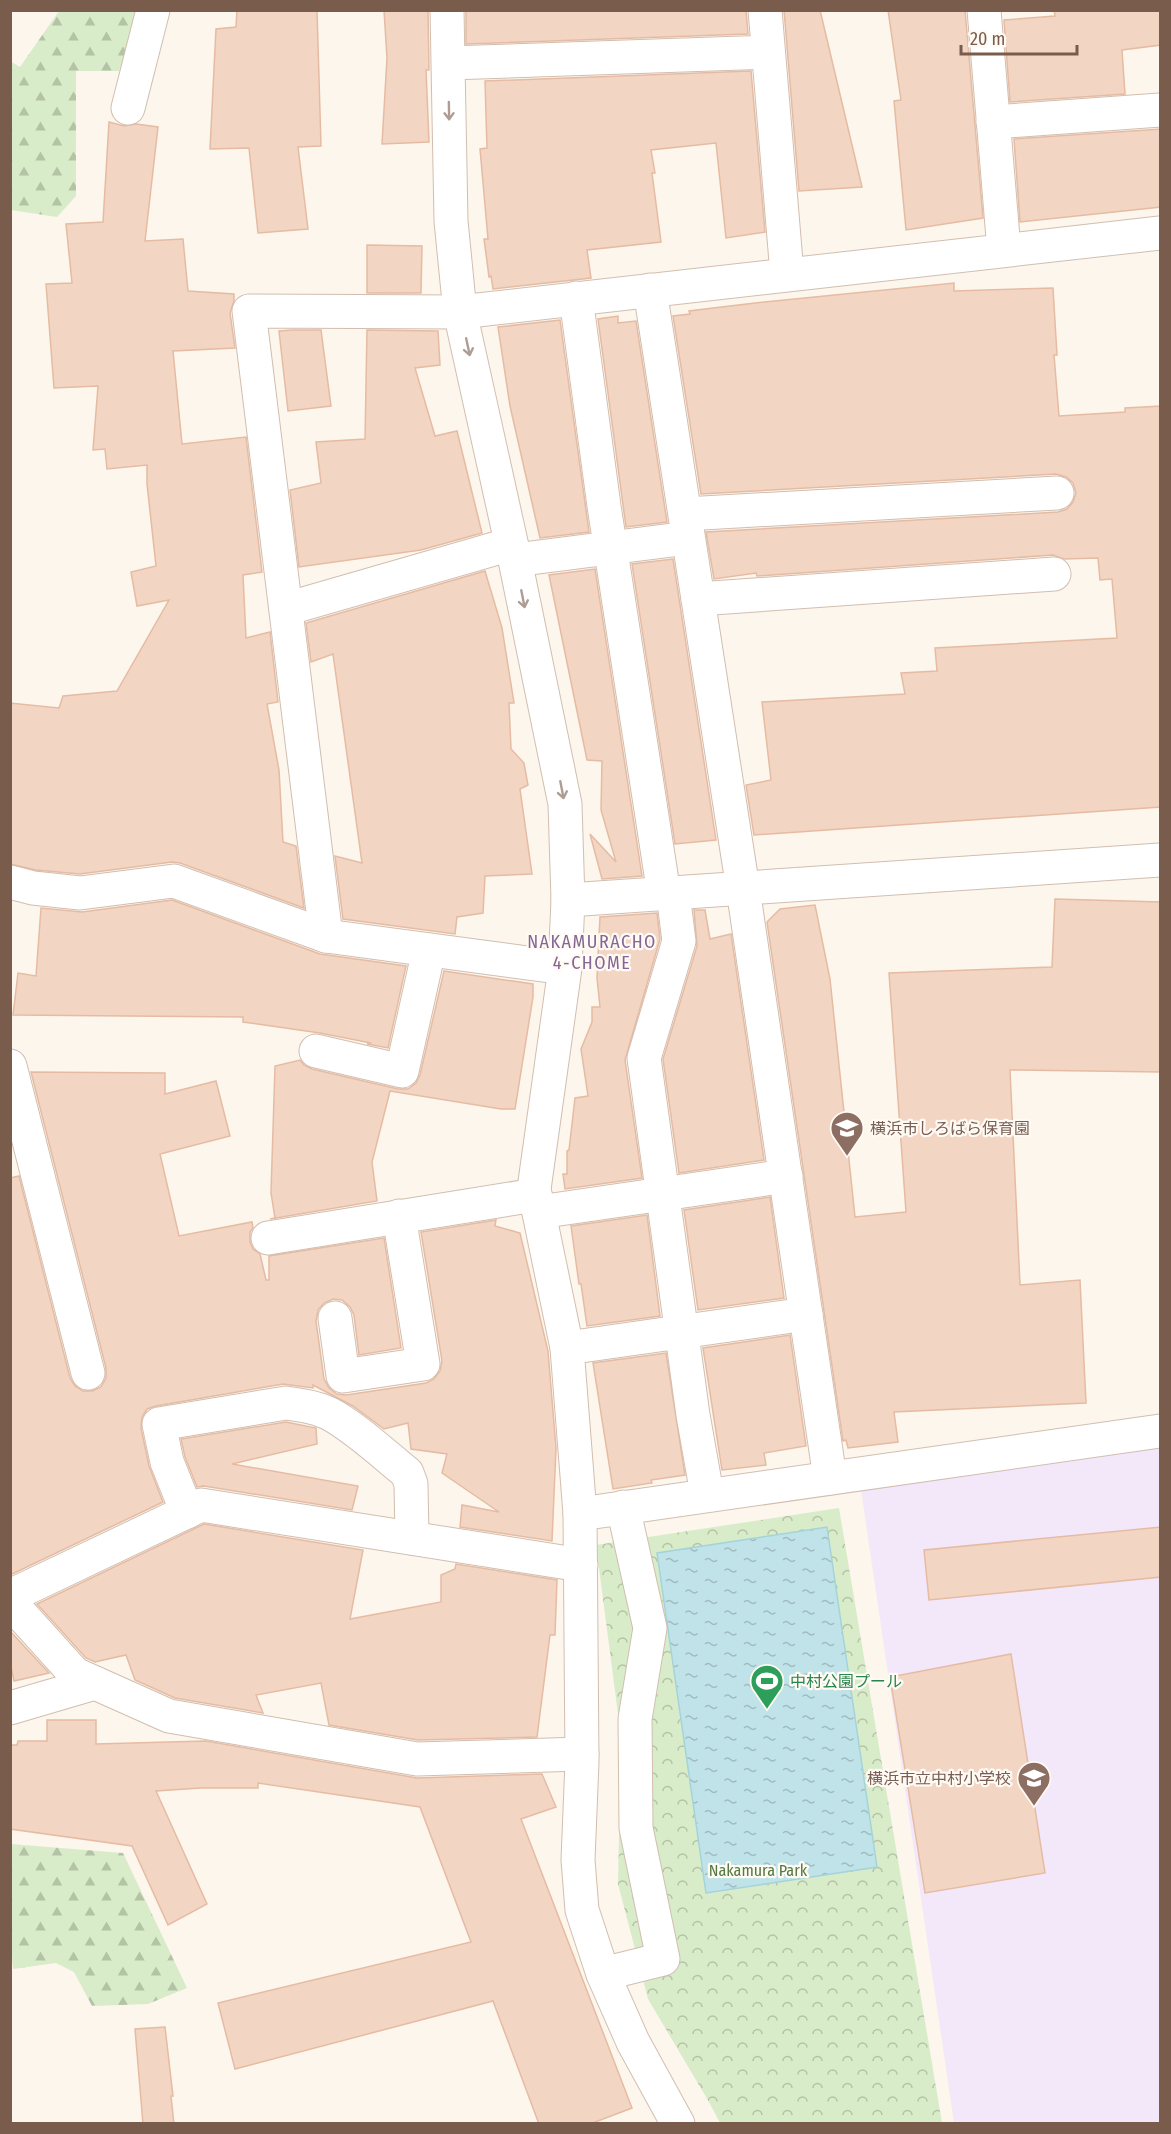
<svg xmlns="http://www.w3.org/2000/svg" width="1171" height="2134" viewBox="0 0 1171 2134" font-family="'Fira Sans Condensed','Noto Sans JP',sans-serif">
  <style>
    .education { fill: #f3e8fa }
    .forest { fill: url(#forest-firs) }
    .park { fill: url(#park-crowns) }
    .water { fill: url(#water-ripples); stroke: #a5d3da; stroke-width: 1.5 }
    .building { fill: #f3d5c3; stroke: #e6bba3; stroke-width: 1.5 }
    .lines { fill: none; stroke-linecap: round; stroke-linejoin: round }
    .minor-casing { stroke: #d1beb0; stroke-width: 35 }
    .minor { stroke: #fff; stroke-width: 33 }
    .oneway { stroke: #af9d94 }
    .labels { text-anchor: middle; stroke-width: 4.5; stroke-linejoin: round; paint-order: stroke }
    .education-label { font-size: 16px; fill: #785e54; stroke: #fffaf3; text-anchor: start }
    .leisure-label { font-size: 16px; fill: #27864d; stroke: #fffaf3; text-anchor: start }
    .park-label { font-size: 16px; fill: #537a41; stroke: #fffaf3 }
    .neighbourhood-label { font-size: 18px; letter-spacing: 1.5px; fill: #846695; stroke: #fffaf3 }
  </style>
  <defs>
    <pattern id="forest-firs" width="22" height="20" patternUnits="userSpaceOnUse" patternTransform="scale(1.5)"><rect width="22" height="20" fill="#d8ecc9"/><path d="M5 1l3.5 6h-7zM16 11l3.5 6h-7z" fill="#b4c2a5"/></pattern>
    <pattern id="park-crowns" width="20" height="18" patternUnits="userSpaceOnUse" patternTransform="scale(1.5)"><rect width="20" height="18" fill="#d8ecc9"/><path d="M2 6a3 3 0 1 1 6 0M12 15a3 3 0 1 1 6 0" fill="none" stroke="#b4c2a5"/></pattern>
    <pattern id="water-ripples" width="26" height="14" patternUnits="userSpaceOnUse" patternTransform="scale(1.5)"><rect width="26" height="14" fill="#bfe3e8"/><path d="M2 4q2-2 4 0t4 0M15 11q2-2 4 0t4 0" fill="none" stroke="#a0bbbe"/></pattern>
  </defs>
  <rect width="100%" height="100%" fill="#fdf6ec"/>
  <path class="education" d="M1160,1447V2123H954L861,1490Z"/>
  <g class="forest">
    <path d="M59,11H141L119,71H76V196L57,217L11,210L10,61L20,67Z"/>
    <path d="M11,1844L123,1853L187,1988L148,2004L92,2006L74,1972L56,1963L13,1969L10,1928Z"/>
  </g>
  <path class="park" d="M839,1508L942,2123H720L709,2102L648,1999L618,1884L621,1737L596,1545Z"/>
  <path class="water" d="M827,1527L877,1867L706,1893L657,1553Z"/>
  <g class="building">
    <path d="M237,10H317L321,146L298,147L308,229L258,233L249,148L210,149L216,29L236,27Z"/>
    <path d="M384,10H428L429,70H426L429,142L382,144L387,58Z"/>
    <path d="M466,10H746L748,34L466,44Z"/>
    <path d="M784,10H820L862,187L799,191Z"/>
    <path d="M888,10H965L983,218L906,230L894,101L901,100Z"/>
    <path d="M1054,10H1161V45L1122,50L1125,94L1010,102L1004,20L1055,16Z"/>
    <path d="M751,71L765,232L726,238L716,143L651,150L655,173H652L661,242L587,250L591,278L493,289L491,276L489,277L484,239H488L480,149L487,148L485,81Z"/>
    <path d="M109,122L124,126L136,124L158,127L145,241L183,239L188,291L234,294V301L230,313L235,348L173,351L182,444L246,437L262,572L243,575L246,638L270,632L278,702L267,704L279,770L283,842L296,846L304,908L180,863L172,862L80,874L36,870L10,864V703L59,708L63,696L117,691L169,600L137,606L131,572L156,566L147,484V465L107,469L105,449L93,450L98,386L54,388L46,284L72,283L66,224L103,222Z"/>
    <path d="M1161,129V207L1020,222L1014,139Z"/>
    <path d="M367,245L422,246L421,293H367Z"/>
    <path d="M954,283V291L1053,288L1057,355H1054L1059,416L1125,412V408L1161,406V807L754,835L746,785L771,780L762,702L905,694L901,673L937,671L935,648L1117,638L1112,579L1100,580L1098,558L1064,559L1053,555L757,576L756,573L714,579L706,532L1058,512L1067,509L1073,502L1076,493L1073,483L1066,477L1056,474L701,494L673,316L690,314L689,311L755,303Z"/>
    <path d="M618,316V323L636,321L667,522L626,527L598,319Z"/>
    <path d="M560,320L589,532L540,538L510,406L498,327Z"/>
    <path d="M292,330H321L331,406L288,411L279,331Z"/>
    <path d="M367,330L438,331L440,365L415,368L435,436L457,431L482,533L421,550L299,567L290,490L321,483L316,442L365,439Z"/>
    <path d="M673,559L716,840L675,844L632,564Z"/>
    <path d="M595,569L642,876L602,879L590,834L616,862L601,810L602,761L587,760L549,575Z"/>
    <path d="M485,571L502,628L514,703H509L511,749L524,763L528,785L520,789L532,874L485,876L483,913L457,917L455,934L343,919L335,856L362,863L333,654L311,662L306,623Z"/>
    <path d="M1055,899L1161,902V1072L1010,1070L1020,1285L1080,1280L1086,1403L894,1412L898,1442L848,1448L846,1440L843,1441L767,922L780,909L815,905L830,979L855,1217L906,1212L889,973L1052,967Z"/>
    <path d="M172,900L320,954L406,966L388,1048L367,1044L371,1043L320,1033L243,1022V1017L13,1015L18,973L36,976L41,908L82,912Z"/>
    <path d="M694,910H705L710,939L731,934L764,1160L679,1173L663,1059L697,946Z"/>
    <path d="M657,913L660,939L625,1060L642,1178L565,1189L563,1174H567V1151L569,1150L575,1098L588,1096L581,1049L592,1022V1007H600L597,978L600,917Z"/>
    <path d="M444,971L533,984V997L515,1109H501L390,1091L372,1162L377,1201L270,1219L275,1218L271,1193L275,1066L300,1060L304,1065L312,1069L398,1089H408L416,1083L420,1075Z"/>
    <path d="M31,1072L165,1073V1094L216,1081L230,1136L160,1154L179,1236L252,1222L253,1228L250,1232V1242L253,1249L260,1254L266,1280H269V1256L384,1238L401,1348L359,1355L354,1315L350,1307L342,1300L333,1299L324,1303L318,1310L316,1321L324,1379L329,1388L337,1394L346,1395L426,1383L434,1379L440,1371L442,1361L421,1232L496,1220L495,1226L520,1233L548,1351L556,1448L552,1541L460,1527L462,1505L499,1512L442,1473L447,1454L411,1449L408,1423L384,1429L353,1406L313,1385V1388L283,1384L156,1406L147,1409L142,1417L141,1428L149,1466L163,1502L10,1575V1178L19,1176L70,1378L75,1386L83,1391H92L101,1387L106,1378V1368Z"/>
    <path d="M770,1197L784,1298L698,1310L684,1210Z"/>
    <path d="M647,1215L660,1316L587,1326L581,1284H579L571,1226Z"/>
    <path d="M790,1335L806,1446L764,1453L766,1465L722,1470L703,1348Z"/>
    <path d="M666,1353L685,1475L651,1480L652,1483L613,1489L593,1363Z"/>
    <path d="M286,1422L316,1428L317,1444L232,1464L358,1486L352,1510L204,1486L197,1487L185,1457L181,1439Z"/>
    <path d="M204,1524L363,1550L350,1619L441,1602V1575L455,1569L456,1564L557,1580L555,1635H550L537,1737L418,1740L329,1725L321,1683L256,1695L263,1713L175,1698L135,1680L126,1655L95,1662L86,1658L37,1604Z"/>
    <path d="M1161,1527V1577L929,1600L924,1550Z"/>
    <path d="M10,1631L49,1673L14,1681L10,1662Z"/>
    <path d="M1011,1654L1045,1873L925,1893L890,1677Z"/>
    <path d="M47,1720H96V1744L206,1741L417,1778L542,1774L556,1807L521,1819L632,2108L590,2124H539L493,2001L235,2069L218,2003L471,1942L420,1807L258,1783V1788H201L156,1791L207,1904L168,1925L132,1846L10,1829V1745H17L18,1741H47Z"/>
    <path d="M165,2027L173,2096H171L174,2124H143L135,2029Z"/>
  </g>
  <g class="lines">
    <g class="minor-casing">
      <g id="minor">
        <path d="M447,10L451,221L460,312L515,560L565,804L568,900L565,968L534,1189L567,1348L580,1514L582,1762L578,1860L582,1910L603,1974L633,2042L678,2124"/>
        <path d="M765,10L787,274"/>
        <path d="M984,10L1004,250"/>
        <path d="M449,63L768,52"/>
        <path d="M128,108L153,10"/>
        <path d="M993,122L1160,110"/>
        <path d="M650,290L743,889L830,1478"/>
        <path d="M576,298L604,506L664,894"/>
        <path d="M685,514L1057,493"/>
        <path d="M515,560L688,538"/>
        <path d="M698,599L1054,574"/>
        <path d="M286,609L511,544"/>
        <path d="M10,882L33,888L80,893L174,881L326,936L565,968"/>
        <path d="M673,894L679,941L644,1058L693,1415L707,1494"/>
        <path d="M568,900L1160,860"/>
        <path d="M326,936L249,311L460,312L1160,233"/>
        <path d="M316,1051L402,1071L429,950"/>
        <path d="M10,1066L88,1373"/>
        <path d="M539,1212L786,1176"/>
        <path d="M268,1238L535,1195"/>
        <path d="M335,1318L343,1376L423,1364L399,1216"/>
        <path d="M567,1348L806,1314"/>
        <path d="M187,1512L167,1462L159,1424L286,1403C299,1405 311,1406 323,1411C346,1419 387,1457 407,1473L411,1484L412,1538"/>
        <path d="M580,1514L1160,1431"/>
        <path d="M10,1596L201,1505L581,1565"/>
        <path d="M10,1602L75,1674L169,1716L417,1759L582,1754"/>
        <path d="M10,1708L95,1683"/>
        <path d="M603,1974L663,1959L636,1828L635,1719L650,1628L623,1507"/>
      </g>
    </g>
    <use href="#minor" class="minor"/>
  </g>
  <defs><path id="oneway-shaft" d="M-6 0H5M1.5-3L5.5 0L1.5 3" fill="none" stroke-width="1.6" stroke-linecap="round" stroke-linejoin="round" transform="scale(1.5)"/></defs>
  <g class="oneway">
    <use href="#oneway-shaft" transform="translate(449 111) rotate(89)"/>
    <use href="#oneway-shaft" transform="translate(468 347) rotate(78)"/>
    <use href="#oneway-shaft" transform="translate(523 599) rotate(79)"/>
    <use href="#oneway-shaft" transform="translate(562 790) rotate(79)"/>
  </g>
  <defs>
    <g id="school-pin" transform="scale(1.725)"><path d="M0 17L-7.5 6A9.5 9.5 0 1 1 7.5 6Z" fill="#8d6e63" stroke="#fffaf3"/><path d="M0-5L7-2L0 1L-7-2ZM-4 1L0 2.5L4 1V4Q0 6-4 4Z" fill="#fff"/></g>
    <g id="stadium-pin" transform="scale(1.725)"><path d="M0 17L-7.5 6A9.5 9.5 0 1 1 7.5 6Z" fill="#2e9e5b" stroke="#fffaf3"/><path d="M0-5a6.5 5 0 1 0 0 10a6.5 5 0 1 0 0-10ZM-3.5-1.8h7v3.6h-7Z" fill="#fff"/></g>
  </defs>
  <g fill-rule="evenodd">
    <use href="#school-pin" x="847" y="1128"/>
    <use href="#stadium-pin" x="767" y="1681"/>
    <use href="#school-pin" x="1034" y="1778"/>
  </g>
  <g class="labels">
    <g class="education-label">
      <text x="870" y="1134">横浜市しろばら保育園</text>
      <text x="1011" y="1784" text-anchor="end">横浜市立中村小学校</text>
    </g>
    <g class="leisure-label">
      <text x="790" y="1687">中村公園プール</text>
    </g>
    <g class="park-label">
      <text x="758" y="1876">Nakamura Park</text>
    </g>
    <g class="neighbourhood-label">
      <text x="592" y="948">NAKAMURACHO<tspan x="592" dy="21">4-CHOME</tspan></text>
    </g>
  </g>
  <rect width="1171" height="2134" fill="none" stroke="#7a5c4d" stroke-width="24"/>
  <path d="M961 45v9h116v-9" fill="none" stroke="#7a5c4d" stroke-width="3"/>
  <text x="970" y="45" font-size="18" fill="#7a5c4d" stroke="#fffaf3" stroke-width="4.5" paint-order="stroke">20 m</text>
</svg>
